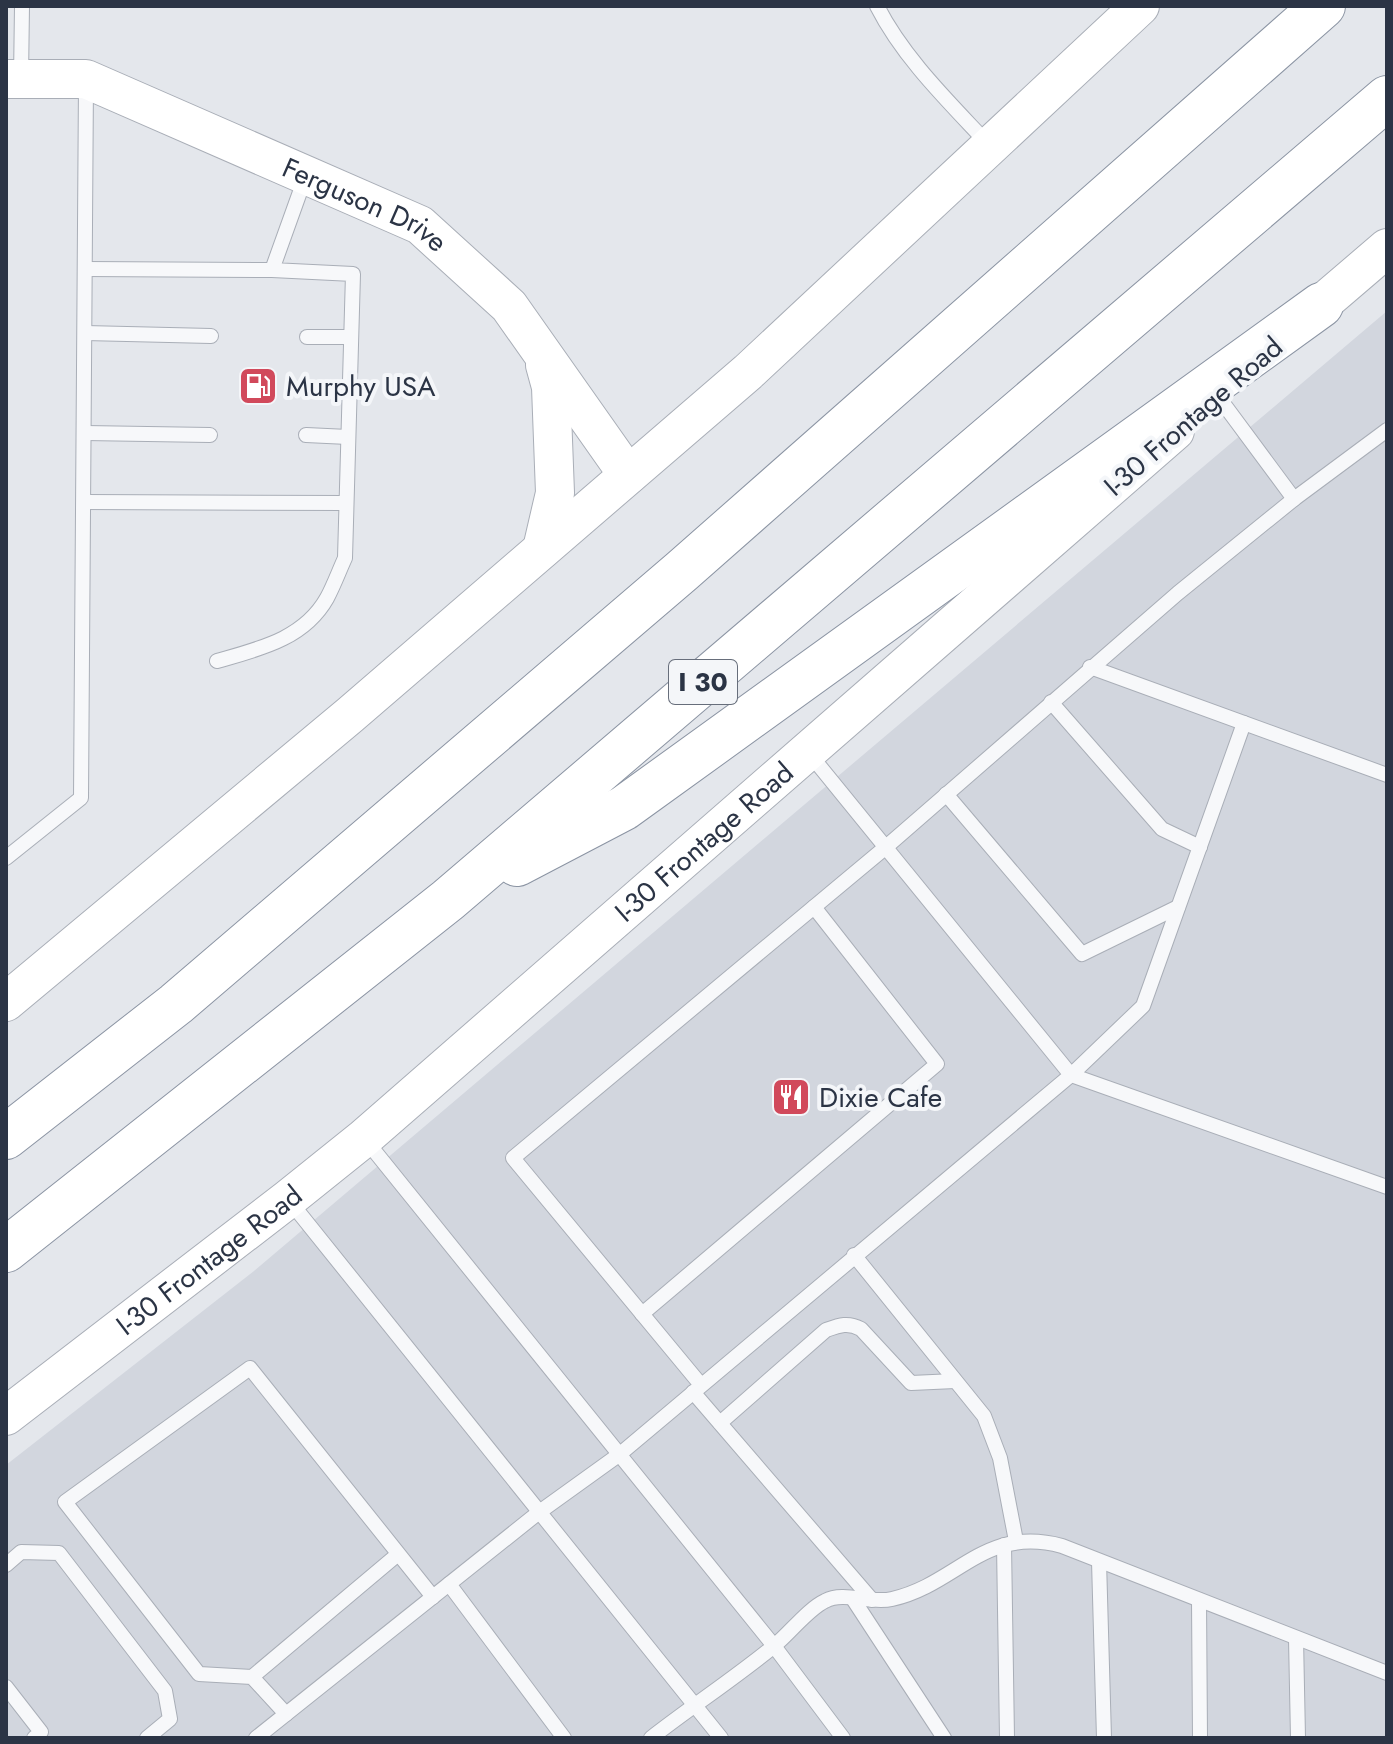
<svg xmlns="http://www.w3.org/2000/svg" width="1393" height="1744" viewBox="0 0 1393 1744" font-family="Jost,sans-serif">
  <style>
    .built { fill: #d2d6de }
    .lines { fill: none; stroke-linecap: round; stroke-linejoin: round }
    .lane-casing { stroke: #a9aeb7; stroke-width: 16 }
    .secondary-casing { stroke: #a9aeb7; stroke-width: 40 }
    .highway-casing { stroke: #8b94a3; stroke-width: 46 }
    .lane { stroke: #f7f8fa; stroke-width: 14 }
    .secondary { stroke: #fff; stroke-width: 38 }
    .highway { stroke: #fff; stroke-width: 44 }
    .labels { text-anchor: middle; stroke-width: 8; stroke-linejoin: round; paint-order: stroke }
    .shield { fill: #f4f6f9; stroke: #676e7b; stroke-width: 2 }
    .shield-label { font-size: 26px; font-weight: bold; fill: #2b3445 }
    .street-label { font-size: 28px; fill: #2b3445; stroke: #f4f6f9 }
    .poi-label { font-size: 28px; fill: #2b3445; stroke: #f4f6f9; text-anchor: start }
  </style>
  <rect width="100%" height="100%" fill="#e4e7ec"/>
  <path class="built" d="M1387,311V1738H6V1465L254,1271Z"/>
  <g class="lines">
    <g class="lane-casing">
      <g id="lane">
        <path d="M877,6C904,59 950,103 990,146"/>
        <path d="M21,78L22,6"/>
        <path d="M85,269L272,270"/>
        <path d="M85,333L211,336"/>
        <path d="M307,337H351"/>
        <path d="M1217,395L1294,499"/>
        <path d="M85,433L210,435"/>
        <path d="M306,435L348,437"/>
        <path d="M84,502L346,503"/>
        <path d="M217,661C259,649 304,639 327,598C334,585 339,571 345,558L353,274L272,270L305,178"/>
        <path d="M1090,667L1387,775"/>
        <path d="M1051,702L1162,829L1200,847"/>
        <path d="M1244,723L1143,1006L1071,1075L1387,1187"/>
        <path d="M946,794L1082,954L1178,907"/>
        <path d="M6,858L81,798L86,82"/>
        <path d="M364,1138L774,1646L843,1738"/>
        <path d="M288,1199L721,1738"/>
        <path d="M854,1255L984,1416L1000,1458L1016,1541"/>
        <path d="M642,1314L937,1064L814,907"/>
        <path d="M701,1385L513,1158L886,847L1178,593L1294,499L1387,430"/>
        <path d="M693,1392L872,1600"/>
        <path d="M720,1423L826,1330C840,1325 848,1322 861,1329L911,1383L955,1381"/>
        <path d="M1004,1545L1007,1738"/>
        <path d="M1099,1561L1104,1738"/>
        <path d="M6,1565L21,1552L59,1553L165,1691L170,1719L147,1738"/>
        <path d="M449,1584L564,1738"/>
        <path d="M853,1599L944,1738"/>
        <path d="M1199,1600L1200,1738"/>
        <path d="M1296,1638L1298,1738"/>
        <path d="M252,1677L397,1555"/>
        <path d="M6,1687L41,1732L34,1738"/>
        <path d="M286,1714L252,1677L199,1674L65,1502L250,1368L433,1597"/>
        <path d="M256,1738L538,1513L620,1454L1071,1075L808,752"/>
        <path d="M651,1738C692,1706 735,1678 774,1646C790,1633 808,1609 825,1601C844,1591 870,1604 892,1599C958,1584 984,1525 1062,1546L1387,1673"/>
      </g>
    </g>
    <g class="secondary-casing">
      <g id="secondary">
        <path id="s1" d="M6,79H86L420,225L509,306L628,475"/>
        <path d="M1297,325L1387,248"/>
        <path d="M542,549L555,493L551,387L545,365"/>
        <path d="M6,1002L350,715L748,372L1140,6"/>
        <path id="s2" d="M6,1416L288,1199L364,1138L1175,431"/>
      </g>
    </g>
    <g class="highway-casing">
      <g id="highway">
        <path d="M517,864L624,808L1321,305"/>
        <path d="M6,1137L176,1004L682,571L1323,6"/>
        <path d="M6,1250L448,900L1387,98"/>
      </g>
    </g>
    <use href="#lane" class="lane"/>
    <use href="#secondary" class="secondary"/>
    <use href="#highway" class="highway"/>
  </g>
  <defs>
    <g id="fuel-square" transform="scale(2)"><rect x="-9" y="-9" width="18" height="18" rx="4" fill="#d1495b" stroke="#f4f6f9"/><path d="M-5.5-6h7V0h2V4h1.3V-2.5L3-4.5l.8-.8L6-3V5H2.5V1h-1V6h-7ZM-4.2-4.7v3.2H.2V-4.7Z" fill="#fff"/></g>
    <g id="restaurant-square" transform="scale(2)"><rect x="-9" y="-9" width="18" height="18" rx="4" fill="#d1495b" stroke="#f4f6f9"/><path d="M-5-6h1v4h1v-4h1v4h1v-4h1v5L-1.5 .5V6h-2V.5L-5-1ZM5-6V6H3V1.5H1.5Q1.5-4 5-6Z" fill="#fff"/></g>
  </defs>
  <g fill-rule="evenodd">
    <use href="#fuel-square" x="258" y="386"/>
    <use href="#restaurant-square" x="791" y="1097"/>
  </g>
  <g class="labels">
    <rect class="shield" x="669" y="660" width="68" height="44" rx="6"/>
    <g class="shield-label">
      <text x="703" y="691">I 30</text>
    </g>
    <g class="street-label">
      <text dy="10" stroke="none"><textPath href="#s1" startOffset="386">Ferguson Drive</textPath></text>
      <text transform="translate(1193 416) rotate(-41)" y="10">I-30 Frontage Road</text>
      <text dy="10" stroke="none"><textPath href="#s2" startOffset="904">I-30 Frontage Road</textPath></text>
      <text dy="10" stroke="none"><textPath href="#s2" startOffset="256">I-30 Frontage Road</textPath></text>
    </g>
    <g class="poi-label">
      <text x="286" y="396">Murphy USA</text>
      <text x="819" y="1107">Dixie Cafe</text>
    </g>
  </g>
  <rect width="1393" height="1744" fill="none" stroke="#2b3445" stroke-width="16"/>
</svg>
